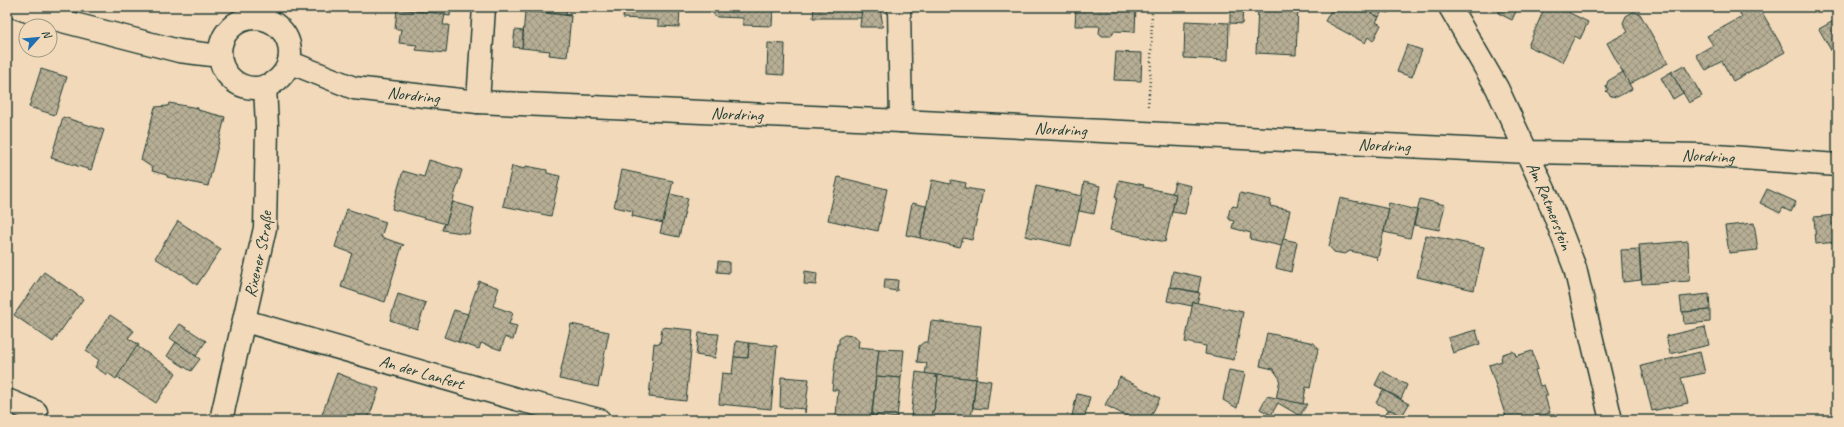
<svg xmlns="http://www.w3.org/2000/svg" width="1844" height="427" viewBox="0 0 1844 427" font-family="Caveat,sans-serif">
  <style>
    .building { fill: url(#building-cross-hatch); stroke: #1f3d34 }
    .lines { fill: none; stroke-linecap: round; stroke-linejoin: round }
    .minor-casing { stroke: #1f3d34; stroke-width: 25 }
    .path { stroke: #1f3d34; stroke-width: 2.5; stroke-dasharray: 1 3; stroke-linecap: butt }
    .minor { stroke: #f2d9ba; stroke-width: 22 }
    .labels { text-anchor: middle; stroke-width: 4; stroke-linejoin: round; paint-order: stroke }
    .street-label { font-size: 17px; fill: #1f3d34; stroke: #f2d9ba }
  </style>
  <defs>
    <pattern id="building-cross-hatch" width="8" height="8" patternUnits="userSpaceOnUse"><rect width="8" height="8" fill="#b7ae95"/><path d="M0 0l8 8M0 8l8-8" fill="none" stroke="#948f7a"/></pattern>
  </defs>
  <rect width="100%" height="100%" fill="#f2d9ba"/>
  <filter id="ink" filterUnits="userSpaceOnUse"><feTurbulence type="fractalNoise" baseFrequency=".025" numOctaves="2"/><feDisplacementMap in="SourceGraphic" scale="8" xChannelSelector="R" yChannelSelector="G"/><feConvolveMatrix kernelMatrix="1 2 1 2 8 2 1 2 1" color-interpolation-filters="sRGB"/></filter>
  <g filter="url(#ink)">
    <g class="building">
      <path d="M403,7H451L450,16L403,10Z"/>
      <path d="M521,7H567L566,15H571L520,10Z"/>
      <path d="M624,7H680L679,27L658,26V20L623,18Z"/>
      <path d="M710,7H773L772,26L743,25V18L717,17L710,11Z"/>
      <path d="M814,7H862V18H813Z"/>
      <path d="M862,7H880L883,27H860Z"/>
      <path d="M1076,7H1136L1135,32L1114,31L1111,36H1102L1099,33L1100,26H1075Z"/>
      <path d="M1230,7H1243L1242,24L1230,23Z"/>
      <path d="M1258,7H1298L1296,55L1256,53Z"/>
      <path d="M1333,7H1360L1379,17L1376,22L1381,25L1373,41L1368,37L1365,43L1325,21Z"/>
      <path d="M1360,7H1391L1388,13L1382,11L1379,17Z"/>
      <path d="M1501,7H1518L1512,20L1498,13Z"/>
      <path d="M1545,7H1568L1566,11L1588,22L1580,39L1575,36L1562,62L1528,46Z"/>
      <path d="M1739,7H1759L1785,52L1733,81L1722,61L1706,70L1696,55L1713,45L1707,36L1742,17L1737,8Z"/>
      <path d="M397,9L445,14L443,25H449L446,53L416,50L417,45L399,43L401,29H395Z"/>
      <path d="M520,10L571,16L567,57L549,55L550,51L522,48L525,12Z"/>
      <path d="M1633,12L1640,14L1668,63L1629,84L1607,43L1628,32L1623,23L1626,16Z"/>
      <path d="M1837,19V61L1819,29Z"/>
      <path d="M1185,21L1229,23L1228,60L1184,58Z"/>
      <path d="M515,30L523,31L522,48L513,47Z"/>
      <path d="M768,43L785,44L784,75L767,74Z"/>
      <path d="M1407,45L1422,50L1412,77L1397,72Z"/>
      <path d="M1116,52L1142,53L1141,81L1114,80Z"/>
      <path d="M1684,65L1702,96L1689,103L1671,72Z"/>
      <path d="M41,69L67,77L55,115L29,107Z"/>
      <path d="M1623,72L1632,89L1617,97L1611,96L1606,91L1608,90L1606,87L1608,81Z"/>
      <path d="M1671,72L1683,93L1673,99L1661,78Z"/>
      <path d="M169,103L198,108V110L225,117L208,186L167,177V175L152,171L153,168L141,160L155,107L168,106Z"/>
      <path d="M63,117L104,130L91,170L51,158Z"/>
      <path d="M429,160L462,170L446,224L392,209L403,171L424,177Z"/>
      <path d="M512,166L525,169L526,166L547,170V173L560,176L551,216L503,206Z"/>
      <path d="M622,170L673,181L663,223L632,216L633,211L614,207Z"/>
      <path d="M838,177L887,189L878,231L828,220Z"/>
      <path d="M932,180L950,184L951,180L966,183L965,188L983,191L972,240L963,238L960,247L920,238Z"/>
      <path d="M1119,180L1144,185L1143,187L1176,194L1165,242L1110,230L1117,198L1115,197Z"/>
      <path d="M1084,182L1100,186L1094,214L1079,211Z"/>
      <path d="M1175,182L1191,186L1185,214L1172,212L1176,194L1172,193Z"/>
      <path d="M1036,186L1082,196L1071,246L1025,236Z"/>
      <path d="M1767,189L1796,202L1791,212L1783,208L1780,213L1760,203Z"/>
      <path d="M1240,193L1271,200L1270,206L1290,210L1282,246L1250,239L1251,233L1232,228L1234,221L1230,220L1228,217L1230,209L1233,206L1237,207Z"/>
      <path d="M670,194L688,198L679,237L660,233Z"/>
      <path d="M1340,198L1389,209L1377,261V257L1350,251L1345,254L1334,252L1329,246Z"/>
      <path d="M1420,199L1445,205L1439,230L1414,225Z"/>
      <path d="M453,202L474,208L469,234L442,230L444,224H446Z"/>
      <path d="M912,203L926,206L920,238L906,235Z"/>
      <path d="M1389,203L1417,210L1410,238L1384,232L1389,209H1387Z"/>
      <path d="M347,209L386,222L381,237L404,245L402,246L385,302L341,287L352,253L335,247Z"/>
      <path d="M1837,215V242L1816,244L1814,217Z"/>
      <path d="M178,221L221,249L197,285L182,273L181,274L155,258Z"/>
      <path d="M1754,223L1758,250L1729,253L1725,226Z"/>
      <path d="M1426,235L1484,247L1474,290L1417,277Z"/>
      <path d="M1283,239L1297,242L1291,272L1276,268Z"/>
      <path d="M1688,241L1690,281L1642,284L1639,245Z"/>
      <path d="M1639,249L1641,280L1623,282L1621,250Z"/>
      <path d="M718,261L729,262V273L717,272Z"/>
      <path d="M805,271L817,273L816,285L804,284Z"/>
      <path d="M1173,271L1201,277L1198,292L1170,287Z"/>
      <path d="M44,272L83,299L53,342L14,315Z"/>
      <path d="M885,279L898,280L897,291L884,289Z"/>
      <path d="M479,281L499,288L493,306L513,313L509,324L517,326L513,340L505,337L501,350L481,343L479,349L458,342Z"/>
      <path d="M1170,287L1200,293L1197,303L1193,302L1192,306L1167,301Z"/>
      <path d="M398,294L426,303L417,329L390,320Z"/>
      <path d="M1709,294L1710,310L1682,312L1680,297Z"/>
      <path d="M1193,302L1243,312L1234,360L1205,354L1206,346L1185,342Z"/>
      <path d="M454,310L468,314L458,342L444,337Z"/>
      <path d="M1710,310V322L1684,324L1683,312Z"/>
      <path d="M110,315L134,331L128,338L139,345L116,379L108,373L107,375L95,367L99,360L86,351Z"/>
      <path d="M931,321L981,326L976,379L925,374L927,363L917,362L919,346L924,342H928Z"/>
      <path d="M180,324L206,341L196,356L170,338Z"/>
      <path d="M571,324L609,332L598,387L559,379Z"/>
      <path d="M662,327L693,330L686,401L649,397L654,343L660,344Z"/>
      <path d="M1705,327L1709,345L1670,354L1666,336Z"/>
      <path d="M1476,330L1480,344L1453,353L1448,338Z"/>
      <path d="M699,333L719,334L715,358L696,355Z"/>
      <path d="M1267,333L1314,343L1318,349L1310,388L1306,387L1303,404L1276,399L1280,379L1273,369L1260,366Z"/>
      <path d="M844,335L855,336L859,341L858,347L879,349L871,419L836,415L838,390H832L837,344H839V339Z"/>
      <path d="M736,341L749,343L748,358L734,357Z"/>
      <path d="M176,342L200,359L191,371L167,356Z"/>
      <path d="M749,343L777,346L771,409L719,404L722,373L732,374L734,357L748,358Z"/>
      <path d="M137,346L176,373L156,403L117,377Z"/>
      <path d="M879,349L904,350L901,378L876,376Z"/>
      <path d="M1512,351L1515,353L1516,356L1532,351L1538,369L1535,370L1540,386L1544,385L1548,396H1545L1550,413L1527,420H1507L1489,365L1502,361L1501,358L1503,354Z"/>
      <path d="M1700,352L1705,373L1681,378L1688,403L1652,411L1641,366Z"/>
      <path d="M1229,370L1245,373L1237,408L1223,400Z"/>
      <path d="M1382,371L1407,385L1401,399L1375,385Z"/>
      <path d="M916,372L936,375L935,377H938L934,411H932L931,419L911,417Z"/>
      <path d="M337,373L379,389L368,420H320Z"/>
      <path d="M936,375L976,379L971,420H931L932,411H934L938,377H935Z"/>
      <path d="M876,376L901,378L897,418L872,415Z"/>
      <path d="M781,377L809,379L805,413V409L780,407Z"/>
      <path d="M1120,377L1160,398L1149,420H1134L1105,405Z"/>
      <path d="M976,379L991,381L987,409L973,408Z"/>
      <path d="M1383,390L1409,404L1402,416L1376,403Z"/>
      <path d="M1077,394L1090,397L1084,420H1071Z"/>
      <path d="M1267,396L1303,404H1307L1300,416L1278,403L1271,415L1260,409Z"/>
      <path d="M1388,410H1391L1409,420H1382Z"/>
    </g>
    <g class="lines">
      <g class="minor-casing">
        <g id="minor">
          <path d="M16,7L39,15L179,51L220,56"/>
          <path d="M899,7L901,121"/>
          <path id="s1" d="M1450,7L1497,88L1548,198L1575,268L1611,420"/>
          <circle cx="255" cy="53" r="35"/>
          <path id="s2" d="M289,62L354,88L478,102L901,121L1527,152L1703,155L1837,165"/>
          <path d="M478,102L484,7"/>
          <path id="s3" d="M245,321L516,399L599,420"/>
          <path d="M7,400L36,412"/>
          <path id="s4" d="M221,420L265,228L267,127L265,86"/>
        </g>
      </g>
      <path class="path" d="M1148,106L1151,66L1152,7"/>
      <use href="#minor" class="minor"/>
    </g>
  </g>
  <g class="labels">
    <g class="street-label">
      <text dy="6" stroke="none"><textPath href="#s2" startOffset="130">Nordring</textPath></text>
      <text dy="6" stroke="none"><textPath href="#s2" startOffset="454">Nordring</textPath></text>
      <text dy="6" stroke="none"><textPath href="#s2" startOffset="778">Nordring</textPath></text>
      <text dy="6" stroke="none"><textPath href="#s2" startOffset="1102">Nordring</textPath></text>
      <text dy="6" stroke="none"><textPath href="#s2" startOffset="1426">Nordring</textPath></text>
      <text dy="6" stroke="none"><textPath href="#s1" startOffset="223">Am Ratmerstein</textPath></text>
      <text dy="6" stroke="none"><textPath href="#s4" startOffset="170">Rixener Straße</textPath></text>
      <text dy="6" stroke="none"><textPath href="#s3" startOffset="184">An der Lanfert</textPath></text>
    </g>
  </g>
  <rect width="1844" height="427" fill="none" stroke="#f2d9ba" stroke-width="24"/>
  <rect x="12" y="12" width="1820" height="403" fill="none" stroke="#1f3d34" stroke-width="1.5" filter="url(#ink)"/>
  <g transform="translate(38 38) rotate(63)"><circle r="19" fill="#f2d9ba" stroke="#9e9b84"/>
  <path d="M0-3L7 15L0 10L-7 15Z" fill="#1f6fb2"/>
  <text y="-6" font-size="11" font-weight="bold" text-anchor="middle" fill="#1f3d34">N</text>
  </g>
</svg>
